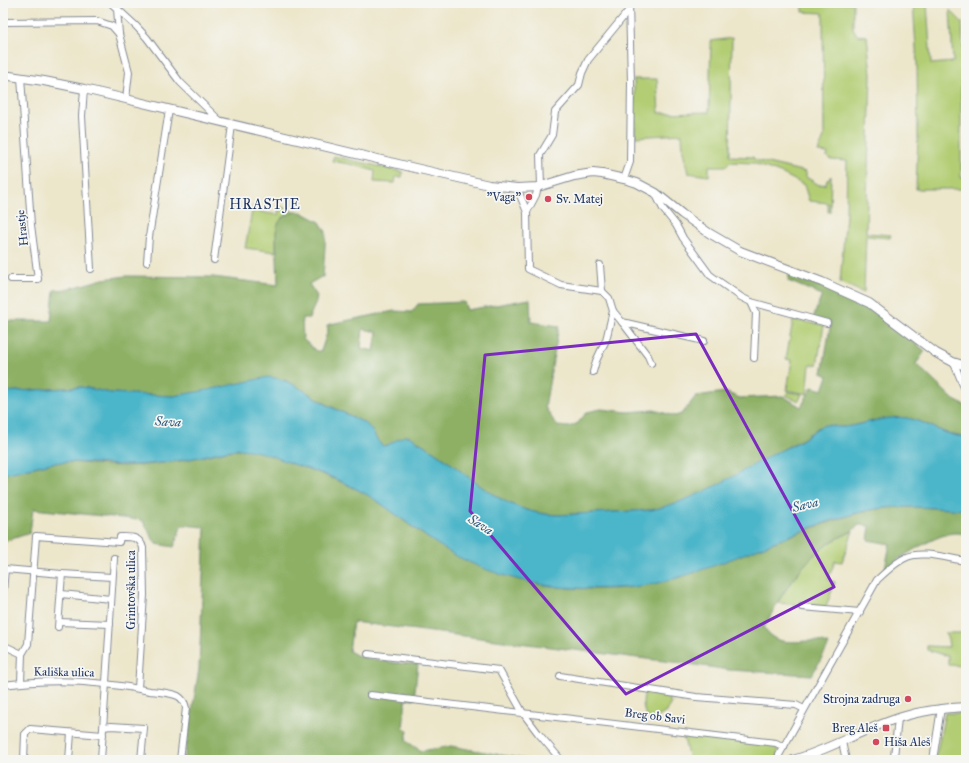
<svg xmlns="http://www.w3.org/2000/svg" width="969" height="763" viewBox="0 0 969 763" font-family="'IM FELL Great Primer',serif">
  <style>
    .green { fill: #b2cd73; stroke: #667e68 }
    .forest { fill: #8db065; stroke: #547062; fill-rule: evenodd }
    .water { fill: #4cb5c9; stroke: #347294 }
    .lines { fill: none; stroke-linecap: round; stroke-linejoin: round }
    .minor-casing { stroke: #848a94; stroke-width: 8 }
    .tertiary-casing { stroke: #848a94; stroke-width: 10 }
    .minor { stroke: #fff; stroke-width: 6 }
    .tertiary { stroke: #fff; stroke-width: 8 }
    .marked { fill: none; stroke: #7b2cbf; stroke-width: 3; stroke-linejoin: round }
    .poi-dot { fill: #d1495b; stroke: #f6f6f2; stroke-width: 1.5 }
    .labels { text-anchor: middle; stroke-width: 3.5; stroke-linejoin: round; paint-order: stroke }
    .poi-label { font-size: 12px; fill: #1b2f5e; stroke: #f6f6f2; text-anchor: end }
    .street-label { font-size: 12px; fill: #1b2f5e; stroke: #f6f6f2 }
    .water-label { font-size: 13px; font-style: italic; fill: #2a577e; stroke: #f6f6f2 }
    .quarter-label { font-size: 14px; letter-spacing: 1px; fill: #1b2f5e; stroke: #f6f6f2 }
  </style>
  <rect width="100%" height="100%" fill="#f6f6f2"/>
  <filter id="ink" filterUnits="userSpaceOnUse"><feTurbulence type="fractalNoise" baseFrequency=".025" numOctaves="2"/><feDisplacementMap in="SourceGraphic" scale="8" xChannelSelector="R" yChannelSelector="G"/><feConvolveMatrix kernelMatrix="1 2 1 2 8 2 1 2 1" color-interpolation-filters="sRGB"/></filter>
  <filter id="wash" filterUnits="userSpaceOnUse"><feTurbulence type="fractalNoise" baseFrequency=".012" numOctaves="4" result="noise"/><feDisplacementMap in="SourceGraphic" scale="16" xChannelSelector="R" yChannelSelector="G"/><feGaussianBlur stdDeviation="0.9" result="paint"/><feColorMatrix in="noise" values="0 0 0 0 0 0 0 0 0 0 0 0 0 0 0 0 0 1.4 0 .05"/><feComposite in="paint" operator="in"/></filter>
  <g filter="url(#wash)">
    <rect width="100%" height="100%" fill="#ece6ca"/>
    <g class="green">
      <path d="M803,3H853V28L857,35L867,36L871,74L866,233L891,235L890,238L866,236L864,293L840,282L846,215L847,161L831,160L827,157L828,153L818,152L824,137L823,13L803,12Z"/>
      <path d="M913,3H927L931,64L953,62L950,10L962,22L963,63H966V67L961,68V178H966V189H916L918,137L917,63Z"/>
      <path d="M732,38L730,156L753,157L755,160L806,172V177L819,185L826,184L827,180L831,176L830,212H828V203L809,201L804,185L783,174L753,163L729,162L727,166H709V176L688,173L683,151L682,134L635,137L634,79H657L659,113L709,112L711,41Z"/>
      <path d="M334,156L403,172L402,177H396L395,183L374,182L375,171L350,164L332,161Z"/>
      <path d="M253,206L260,207L261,212L278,215L279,206L291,210L293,212L282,218L276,232V252L245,248Z"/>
      <path d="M793,320L824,325L817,365H810L807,394L787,390L792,360L786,359Z"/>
      <path d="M788,392L802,394L799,401L785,395Z"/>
      <path d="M853,531L842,562L835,561L828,580L835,582L826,607L777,603C791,582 806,558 828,544C836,539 845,535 853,531Z"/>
      <path d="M945,633H966V666L948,665V656L927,650V646L949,647L948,640Z"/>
      <path d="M646,691L665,694L671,703L666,712L658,717L648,719C643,711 641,700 646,691Z"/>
      <path d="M945,713H966V760H935Z"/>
      <path d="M683,734L772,744L778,749V756L773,760H689Z"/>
    </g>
    <g class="forest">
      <path d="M293,212H301L320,222L326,232L323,277H321L309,284L317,296L316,302L309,318H302L303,339L316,351H321L328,330L327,325L335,323L394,311L412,312L418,304L464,302L467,310L530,299L531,322L559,326L545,407L557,426L569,427L578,423L587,412L601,409L628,412L654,410L675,416L682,414L696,396L725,392L740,398L783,396L801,407L812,387L823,390L828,376L822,373L831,322L813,318L822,295L788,281L789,275C810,283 833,289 853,299C879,312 902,333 925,351L916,364L954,400L966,406V437C944,436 934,425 915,420C891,413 866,425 843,427C837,428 831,424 825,425C815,427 808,437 799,441C750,465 705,499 651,510L558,515C506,514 475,480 435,452C426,446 417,441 409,436C399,438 393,445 383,446L379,444L373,432L365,423L330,406L285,380L173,396L111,393L82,387L3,392V321H51L54,290L68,289L103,279L126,276L213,277L278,285L276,232C278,219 282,218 293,212ZM363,329L377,332L374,351L361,348Z"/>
      <path d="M248,449C263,452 277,458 292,463C317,472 342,481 366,494C387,506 405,523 425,536C470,566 515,583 568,588C599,590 633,590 663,581C721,566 776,539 833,521C844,518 855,513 866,511C899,504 933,508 966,510V535C963,534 960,533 957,533C939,532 899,558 885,569L890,544L868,540L870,526L859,525C850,534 838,537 828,544C799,564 780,597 764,628C780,654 811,633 829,645L812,675L729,670L689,664L630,657L353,622L349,651L360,657L396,663L418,664L414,699L406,698L403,729L408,730L406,741L421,751L451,746L529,760H184L199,669L205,527L183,525L181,527L174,547L156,544L142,520L33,509L30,533L3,542V474L52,463L67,462L120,466L146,465L180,461L228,451Z"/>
    </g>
    <path class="water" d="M268,377C292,379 309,395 329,406C341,412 355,417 366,424C374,430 375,441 383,446C393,445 399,435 409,436C417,441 426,446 435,452C475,480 506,514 558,515L651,510C697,500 734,475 775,453C784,449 793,445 802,440C809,436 814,429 822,426C829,423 836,428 843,427C866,425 892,412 915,420C933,426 946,436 966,437V510C933,508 897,504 865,511C795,528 732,564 663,582C634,589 603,589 572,588C533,586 486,573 451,553C426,538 404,520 380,503C364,492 345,483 326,475C316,471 304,468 293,464C279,459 264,452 249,450C231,447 212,455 194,458C179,461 164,463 149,464C122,467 95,462 68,462C46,462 25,470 3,474V392L82,387L111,393L173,396L208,390Z"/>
  </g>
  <g filter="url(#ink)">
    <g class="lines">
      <g class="minor-casing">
        <g id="minor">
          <path d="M111,3L136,26L147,38L180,82L220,121"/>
          <path d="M117,9L119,34L129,72L126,99"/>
          <path d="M3,22L97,21L112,26L119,34"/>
          <path d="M84,89L82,116L91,269"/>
          <path d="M624,179L630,162L631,82L629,3"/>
          <path d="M541,186L540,155L552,135L555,112L579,85L582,73L588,60L629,10"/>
          <path d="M517,188L527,212L528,269L561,285L602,291L609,298L613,311L622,322L704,341"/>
          <path d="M656,195L663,209L676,225L683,238L710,275L741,297L751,302L827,323"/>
          <path d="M527,212L536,195L538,187"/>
          <path d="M214,260L232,125"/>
          <path d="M147,262L149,237L169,110"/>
          <path d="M600,265L602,291"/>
          <path d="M11,279H38L31,225L21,77"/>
          <path d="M751,302L756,313L754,358"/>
          <path d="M622,322L648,356L651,363"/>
          <path d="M953,362C957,368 962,386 966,390"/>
          <path d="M593,372L596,361L606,340L613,311"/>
          <path d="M3,592L5,569L62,574L112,577"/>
          <path d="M61,594L111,599"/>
          <path d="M802,607L860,612"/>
          <path d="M59,622L110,624"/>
          <path d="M58,627L62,574"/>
          <path d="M3,645L22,654"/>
          <path d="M368,654L499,670L523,713L538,733L561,760"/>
          <path d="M560,676L696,697L796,705L804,709"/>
          <path d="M21,682L22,654L28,644L36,536L119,542L120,537C130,537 140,536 143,548L144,595L138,688"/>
          <path d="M3,685C52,678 102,681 150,691C159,692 171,693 178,696C183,699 185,703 186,708L180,760"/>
          <path d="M370,695L776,743L784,747"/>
          <path d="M104,727L111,726L144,728L141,760"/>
          <path d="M842,742L846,760"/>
          <path d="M894,757L898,718"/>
          <path d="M24,760L25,734L30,729L103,735"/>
          <path d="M69,760L71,733"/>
          <path d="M101,760L114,558"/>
          <path d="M778,760L779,755L877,580C886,572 895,562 907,557C924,550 949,559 966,561"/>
          <path d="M933,760L941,708"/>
        </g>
      </g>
      <g class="tertiary-casing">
        <g id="tertiary">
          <path d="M3,75L44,81L84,89L415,168L489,185L517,188L538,187L574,176L593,173L602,174L624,179L637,183L656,193L682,214L709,233L740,251L822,282L869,303L936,353L953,362L966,366"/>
          <path d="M793,760C832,749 866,727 905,716C925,710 945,708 966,707"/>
        </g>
      </g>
      <use href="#minor" class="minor"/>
      <use href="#tertiary" class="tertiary"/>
    </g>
  </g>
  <path class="marked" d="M696,334L834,587L626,694L470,511L485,355Z"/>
  <g class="poi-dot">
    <circle cx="529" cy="197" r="4"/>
    <circle cx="548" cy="199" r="4"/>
    <circle cx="908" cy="699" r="4"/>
    <rect x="882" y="724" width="8" height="8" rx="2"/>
    <circle cx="876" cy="742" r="4"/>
  </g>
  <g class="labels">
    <g class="poi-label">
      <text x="521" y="201">"Vaga"</text>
      <text x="556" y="203" text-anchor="start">Sv. Matej</text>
      <text x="900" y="703">Strojna zadruga</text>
      <text x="878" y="732">Breg Aleš</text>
      <text x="884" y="746" text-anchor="start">Hiša Aleš</text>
    </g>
    <g class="street-label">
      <text transform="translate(22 228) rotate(-96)" y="4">Hrastje</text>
      <text transform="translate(131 590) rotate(-90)" y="4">Grintovška ulica</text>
      <text transform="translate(64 672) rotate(1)" y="4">Kališka ulica</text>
      <text transform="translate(655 716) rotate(7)" y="4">Breg ob Savi</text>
    </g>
    <g class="water-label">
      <text transform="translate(168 421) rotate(3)" y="5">Sava</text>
      <text transform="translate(805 504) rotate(-14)" y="5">Sava</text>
      <text transform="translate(481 524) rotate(32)" y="5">Sava</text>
    </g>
    <g class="quarter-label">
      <text x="265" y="209">HRASTJE</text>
    </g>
  </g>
  <rect width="969" height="763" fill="none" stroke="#f6f6f2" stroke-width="16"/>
</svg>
